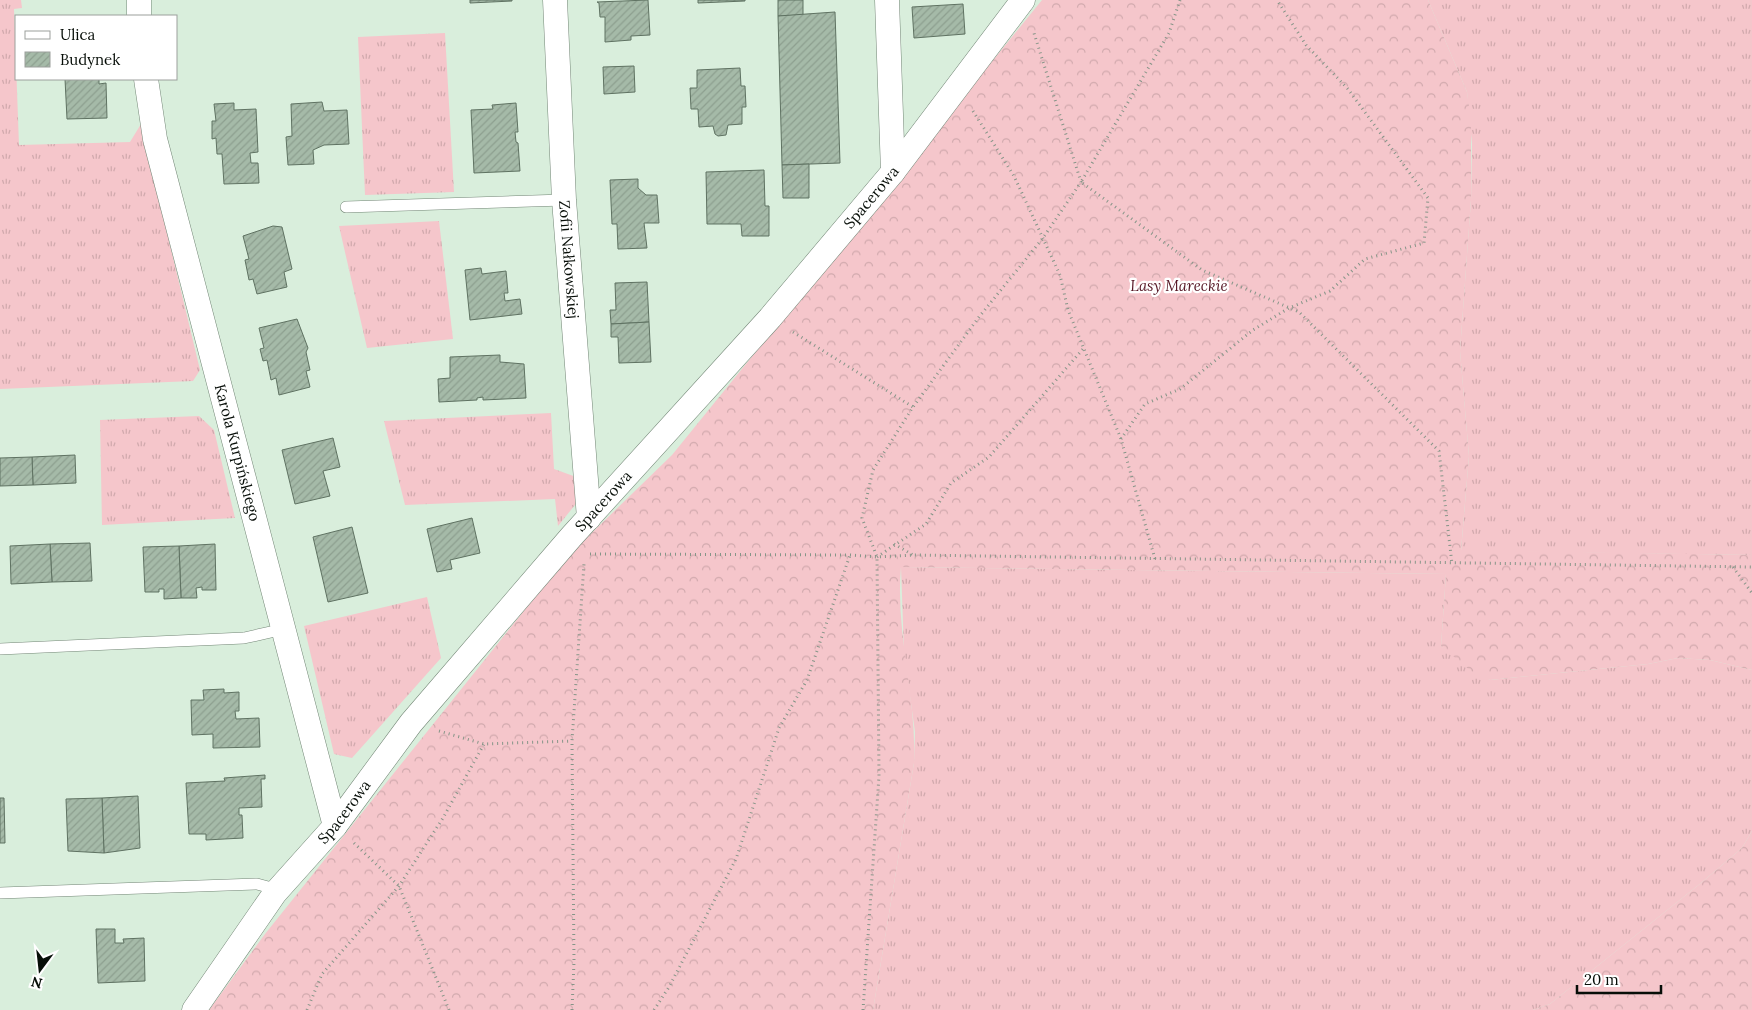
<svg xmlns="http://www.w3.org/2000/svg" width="1752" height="1010" viewBox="0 0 1752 1010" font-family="Lora,serif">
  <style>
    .grass { fill: url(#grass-tufts) }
    .forest { fill: url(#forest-crowns) }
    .building { fill: url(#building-hatch); stroke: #5f7262 }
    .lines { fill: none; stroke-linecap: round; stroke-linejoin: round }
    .service-casing { stroke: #738676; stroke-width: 12 }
    .minor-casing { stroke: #738676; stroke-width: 25 }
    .path { stroke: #869588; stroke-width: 3; stroke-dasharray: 1 4; stroke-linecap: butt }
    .service { stroke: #fff; stroke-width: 11 }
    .minor { stroke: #fff; stroke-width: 24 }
    .labels { text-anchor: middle; stroke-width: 4.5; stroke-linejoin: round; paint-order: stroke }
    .street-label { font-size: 15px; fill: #070e08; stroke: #fff }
    .park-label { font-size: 15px; font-style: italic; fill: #561725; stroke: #fff }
  </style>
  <defs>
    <pattern id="grass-tufts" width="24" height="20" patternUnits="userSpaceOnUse" patternTransform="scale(1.25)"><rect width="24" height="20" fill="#f5c6cb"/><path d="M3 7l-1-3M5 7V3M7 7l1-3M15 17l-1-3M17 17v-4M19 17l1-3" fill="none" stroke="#d1a9ad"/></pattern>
    <pattern id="forest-crowns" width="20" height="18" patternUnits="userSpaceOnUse" patternTransform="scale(1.25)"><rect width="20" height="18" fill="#f5c6cb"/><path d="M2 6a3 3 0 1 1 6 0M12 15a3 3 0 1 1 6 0" fill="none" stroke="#d1a9ad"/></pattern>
    <pattern id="building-hatch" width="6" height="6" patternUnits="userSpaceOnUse" patternTransform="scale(1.25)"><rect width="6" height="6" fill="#a5baa8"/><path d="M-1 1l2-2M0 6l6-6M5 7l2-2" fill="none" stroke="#8d9f8f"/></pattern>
  </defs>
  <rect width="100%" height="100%" fill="#d9eedc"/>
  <g class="grass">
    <path d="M0,0H21L22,8L14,9L19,145L130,142L141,124L200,370L193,381L0,389Z"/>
    <path d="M1428,0H1752V555L1461,551L1469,456L1460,351L1471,200L1472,144L1467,92Z"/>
    <path d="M445,33L454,192L365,195L358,37Z"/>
    <path d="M439,221L453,339L367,348L339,226Z"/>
    <path d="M551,413L554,469L579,478V500L558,526L555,499L405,505L384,421Z"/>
    <path d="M199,416L214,430L235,518L102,525L100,420Z"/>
    <path d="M901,567L1446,574L1441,646L1490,680L1648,664L1678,658L1710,660L1752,670V831L1742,848L1701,883L1550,1004L1533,1010H873L914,763L915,732L904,653Z"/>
    <path d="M427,597L441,658L352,758L334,754L304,626Z"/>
  </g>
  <g class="forest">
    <path d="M1042,0H1428L1467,92L1471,120V200L1460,351L1469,456L1461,550L1752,555V670L1710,660L1678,658L1648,664L1490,680L1472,672L1441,646L1446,574L901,567C895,633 917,697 914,763L873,1010H209L265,934L567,557L672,455Z"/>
    <path d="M1752,831V1010H1533L1550,1004L1701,883L1742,848Z"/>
  </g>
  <g class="building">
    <path d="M470,0H512V1L470,3Z"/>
    <path d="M648,0L650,35L631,36V40L605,42V17H600L599,3L597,2Z"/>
    <path d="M698,0H745V1L698,3Z"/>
    <path d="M778,0H803V15L778,16Z"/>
    <path d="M963,4L965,34L914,38L912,7Z"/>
    <path d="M835,12L840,163L782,165L778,16Z"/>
    <path d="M634,66L635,92L604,94L603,67Z"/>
    <path d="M740,68L741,86H745L746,107H742V124L728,125L726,135L718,136L715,134L713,126L699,127L698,109H691L690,88H697V70Z"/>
    <path d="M65,79H99V84L106,83L107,118L67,119Z"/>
    <path d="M322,102L324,111L347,110L349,144L324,145L313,150L314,164L288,165L286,137L292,136L291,104Z"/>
    <path d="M234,103V110L256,109L258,152L250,153L251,163H258L259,183L224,184L222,154H217L216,138L212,139V121H216L214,104Z"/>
    <path d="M516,103L518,132H515L516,142L518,143L520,171L474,173L471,110L493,109L492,105Z"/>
    <path d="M809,164V198H783L782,165Z"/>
    <path d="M764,170L765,206H769V236H742L741,224H707L706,172Z"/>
    <path d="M638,179V188L646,195H657L659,223H644L647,248L618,249L617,224H612L610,180Z"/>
    <path d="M273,226L282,227L292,269L284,272L287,287L257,294L253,279L249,280L245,260L249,259L243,236Z"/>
    <path d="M481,268L482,274L506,271L508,293H504L505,301L520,299L522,314L470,320L465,270Z"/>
    <path d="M647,282L649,322L611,324L610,310H616L615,283Z"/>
    <path d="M297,319L308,348L306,352L310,370L306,371L310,387L279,395L276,378L271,380L267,360L263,361L260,349L264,348L259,328Z"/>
    <path d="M649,322L651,362L619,363L618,337H611V324Z"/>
    <path d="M500,355V362L524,364L526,398L483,400V397L477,398V400L439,402L438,379L450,378V357Z"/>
    <path d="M333,438L340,467L323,471L330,496L295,504L282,450Z"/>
    <path d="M75,455L76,483L33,485L32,457Z"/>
    <path d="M32,457L33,485L0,486V458Z"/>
    <path d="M472,518L480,553L450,560L452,569L437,572L427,529Z"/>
    <path d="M352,527L368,593L328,602L313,537Z"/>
    <path d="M90,543L92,581L52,582L50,544Z"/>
    <path d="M50,544L52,582L11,584L10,546Z"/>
    <path d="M215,544L216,590H202V587L196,588L197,598H181L179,546Z"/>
    <path d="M179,546L181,598L164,599V589H159V592H145L143,547Z"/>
    <path d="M224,689V693L239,692V711H235L236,719L259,718L260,747L213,748V734L192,735L191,700H204L203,690Z"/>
    <path d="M265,775V779H261L262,807L239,808V815H242L243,838L206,840V834H189L186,783L225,781L224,778Z"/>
    <path d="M138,796L140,848L104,853L102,798Z"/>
    <path d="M0,798H4L5,843H0Z"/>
    <path d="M102,798L104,853L68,851L66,799Z"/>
    <path d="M96,929H115V943H124L123,939L144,938L145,981L98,983Z"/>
  </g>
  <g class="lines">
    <g class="service-casing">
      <g id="service">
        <path d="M346,207L564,200"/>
        <path d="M0,649L244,638L284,629"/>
        <path d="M0,893L257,884L268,887L275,893"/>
      </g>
    </g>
    <g class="minor-casing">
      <g id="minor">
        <path d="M139,0V16"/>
        <path id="s1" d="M555,0L564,200L589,518"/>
        <path d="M887,0L893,172"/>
        <path id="s2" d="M146,79L155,139L335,826"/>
        <path id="s3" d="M194,1010L275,893L335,826L411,723L571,537L770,318L893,172L1023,0"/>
      </g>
    </g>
    <g class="path">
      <path d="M1180,0L1169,33L1081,182L1202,270L1299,312L1439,451L1452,564"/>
      <path d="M973,111L1014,176L1060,275L1068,310L1121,439L1155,559"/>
      <path d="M793,332L913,407"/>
      <path d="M1121,439L1145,404L1180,389L1253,330L1289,308L1330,291L1365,259L1424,243L1428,198L1348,89L1306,45L1277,0"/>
      <path d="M894,544L913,555"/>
      <path d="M590,554L850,555L877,557L914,555L1752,567"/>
      <path d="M877,557L926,524L951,483L989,457L1083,349"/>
      <path d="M1733,567L1752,593"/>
      <path d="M439,731L484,744L572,741"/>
      <path d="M354,843L399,886L449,1010"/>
      <path d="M307,1010L322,974L399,886L443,818L484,744"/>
      <path d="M572,1010L574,962L572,741L584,564"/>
      <path d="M654,1010L669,987L736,859L779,728L807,680L850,555"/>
      <path d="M863,1010L879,776L877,557L862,518L873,470L913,407L979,317L1043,238L1081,182L1033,30"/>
    </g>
    <use href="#service" class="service"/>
    <use href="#minor" class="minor"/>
  </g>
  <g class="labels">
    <g class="street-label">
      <text dy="5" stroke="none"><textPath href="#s3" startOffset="1059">Spacerowa</textPath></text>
      <text dy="5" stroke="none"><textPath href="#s1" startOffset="260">Zofii Nałkowskiej</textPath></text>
      <text dy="5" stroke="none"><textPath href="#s2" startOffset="385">Karola Kurpińskiego</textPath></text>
      <text dy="5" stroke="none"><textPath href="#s3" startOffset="654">Spacerowa</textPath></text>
      <text dy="5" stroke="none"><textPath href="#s3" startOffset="249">Spacerowa</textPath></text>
    </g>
    <g class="park-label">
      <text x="1179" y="291">Lasy Mareckie</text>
    </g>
  </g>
  <rect x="15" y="15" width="162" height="65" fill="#ffffff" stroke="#9c9f9c"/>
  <rect x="25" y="31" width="25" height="8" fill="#ffffff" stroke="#9c9f9c"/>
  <text x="60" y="40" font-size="15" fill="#070e08">Ulica</text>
  <rect x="25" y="52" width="25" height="15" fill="url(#building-hatch)" stroke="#9c9f9c"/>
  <text x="60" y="65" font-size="15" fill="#070e08">Budynek</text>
  <g transform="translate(40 970) rotate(195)" stroke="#ffffff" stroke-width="4" paint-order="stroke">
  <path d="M0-4L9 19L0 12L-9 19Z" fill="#070e08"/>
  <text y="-8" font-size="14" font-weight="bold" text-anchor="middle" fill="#070e08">N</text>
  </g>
  <path d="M1577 985v8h84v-8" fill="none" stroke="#070e08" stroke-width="2.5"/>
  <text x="1584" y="985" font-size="15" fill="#070e08" stroke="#ffffff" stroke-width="4" paint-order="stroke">20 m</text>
</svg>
